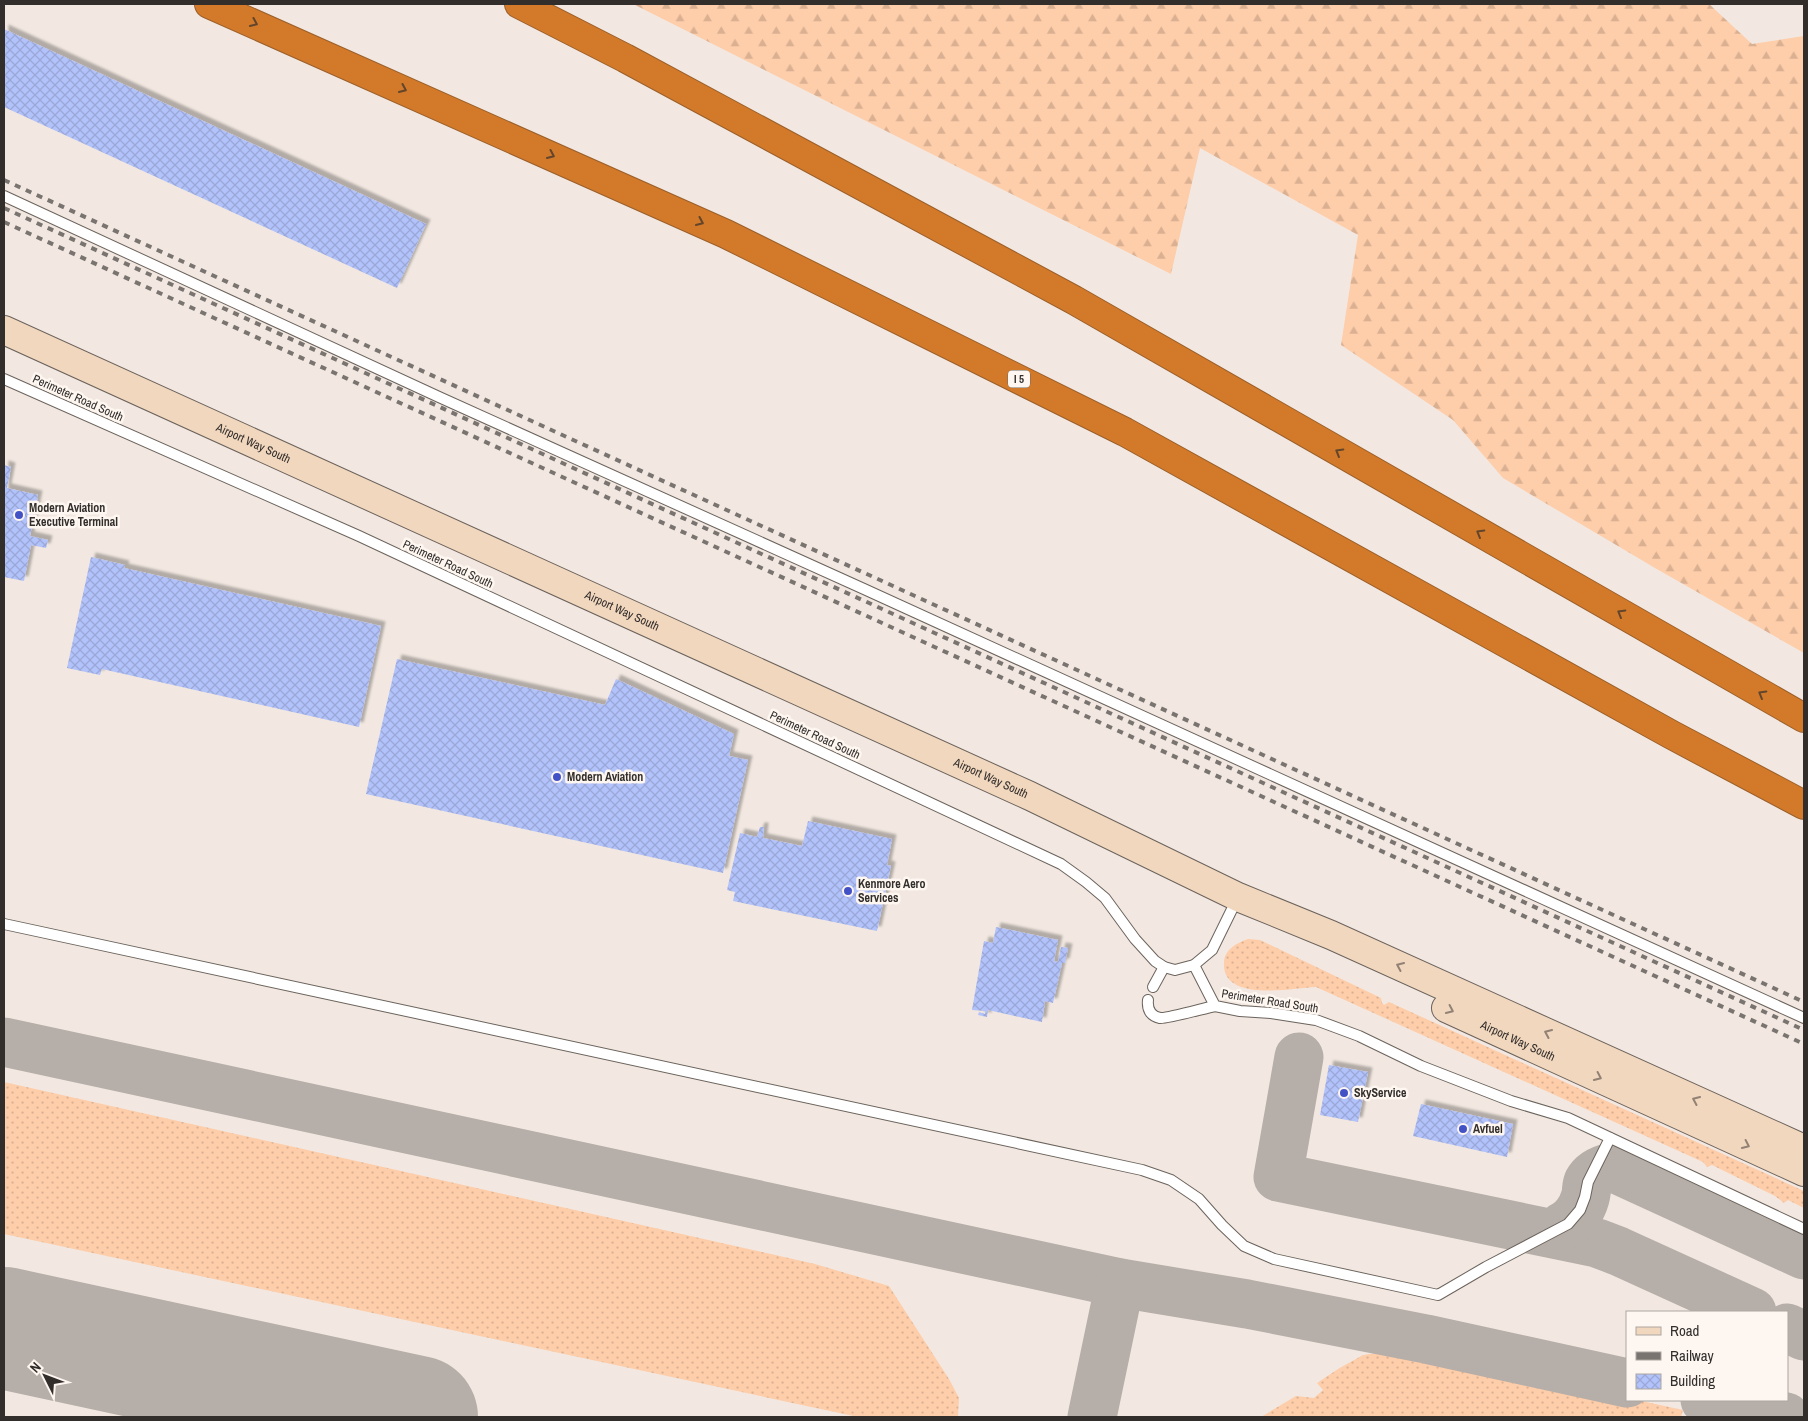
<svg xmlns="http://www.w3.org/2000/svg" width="1808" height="1421" viewBox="0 0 1808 1421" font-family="'Archivo Narrow',sans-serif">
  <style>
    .grass { fill: url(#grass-dots) }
    .forest { fill: url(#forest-firs) }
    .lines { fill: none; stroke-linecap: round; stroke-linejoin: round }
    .taxiway { stroke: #b6aea8; stroke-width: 49 }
    .runway { stroke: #b6aea8; stroke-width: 122 }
    .building { fill: url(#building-cross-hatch); filter: url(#shadow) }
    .service-casing { stroke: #6b635c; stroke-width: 12 }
    .secondary-casing { stroke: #6b635c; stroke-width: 30 }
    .motorway-casing { stroke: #9b5f2a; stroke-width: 30 }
    .service { stroke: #fff; stroke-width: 10 }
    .secondary { stroke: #f2d7bf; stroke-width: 28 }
    .motorway { stroke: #d37a2a; stroke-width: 28 }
    .rail { stroke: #7a7470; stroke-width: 4; stroke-dasharray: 6 6; stroke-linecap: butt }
    .oneway { stroke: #62452b }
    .oneway2 { stroke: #928275 }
    .poi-dot { fill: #4252c6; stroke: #fef6f0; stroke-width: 2 }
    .labels { text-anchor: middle; stroke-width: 5; stroke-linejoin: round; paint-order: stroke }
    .shield { fill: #fef6f0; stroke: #6f6a66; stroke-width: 1 }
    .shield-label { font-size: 11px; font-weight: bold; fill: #322e2b }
    .street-label { font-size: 12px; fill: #322e2b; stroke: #fef6f0 }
    .poi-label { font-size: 12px; font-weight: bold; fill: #322e2b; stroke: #fef6f0; text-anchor: start }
  </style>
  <defs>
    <pattern id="grass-dots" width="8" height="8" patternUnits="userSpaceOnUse" patternTransform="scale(1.25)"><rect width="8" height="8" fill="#fecda9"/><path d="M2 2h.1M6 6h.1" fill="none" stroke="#dab092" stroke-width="1.8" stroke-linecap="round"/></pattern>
    <pattern id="forest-firs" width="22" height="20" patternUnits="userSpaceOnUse" patternTransform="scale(1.25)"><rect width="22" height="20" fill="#fecda9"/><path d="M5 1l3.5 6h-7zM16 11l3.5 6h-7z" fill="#dab092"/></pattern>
    <pattern id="building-cross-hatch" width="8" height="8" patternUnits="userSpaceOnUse" patternTransform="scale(1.25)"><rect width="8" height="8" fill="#b2c2fb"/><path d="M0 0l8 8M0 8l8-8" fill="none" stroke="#9aa7d7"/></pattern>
    <filter id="shadow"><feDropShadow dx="4.5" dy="-4.5" stdDeviation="1" flood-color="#0004"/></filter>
  </defs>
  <rect width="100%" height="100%" fill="#f2e8e1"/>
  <g class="grass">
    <path d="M1248,939L1260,940L1381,998L1382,1003L1384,1005L1389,1002L1804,1191V1208L1788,1200L1784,1203L1775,1196L1712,1165L1707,1167L1703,1162L1316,987C1292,988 1221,1003 1224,962C1225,949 1237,943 1248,939Z"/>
    <path d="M4,1082L815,1264L889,1286L949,1379L959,1398L958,1417H858L4,1234Z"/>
    <path d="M1400,1350L1627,1398V1400H1637L1683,1410L1681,1417H1261L1296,1396L1314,1398L1323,1390L1317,1383L1338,1369L1363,1355Z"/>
  </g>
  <path class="forest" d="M633,4H1709L1752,44L1804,36V653L1655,568L1503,478L1453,420L1341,345L1358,235L1200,148L1171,274Z"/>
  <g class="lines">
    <g class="taxiway">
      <path d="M4,1042L1120,1283L1247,1304L1426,1339L1627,1383"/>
      <path d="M1299,1057L1278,1177L1597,1243L1618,1251L1752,1312"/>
      <path d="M1563,1226C1574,1221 1582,1209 1585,1198C1587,1193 1586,1186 1588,1182C1593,1173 1603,1169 1612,1167L1804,1255"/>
      <path d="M1787,1328L1804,1336"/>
      <path d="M1705,1400L1786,1417"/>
      <path d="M1092,1417L1120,1283"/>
    </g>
    <path class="runway" d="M4,1328L417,1417"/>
  </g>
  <g class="building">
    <path d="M4,29L426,224L397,288L4,107Z"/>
    <path d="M4,465L11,467L7,488L38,495L30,536L48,540L46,548L31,545L24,581L4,577Z"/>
    <path d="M91,557L125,565L124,568L381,626L359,727L102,669L100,675L67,668Z"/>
    <path d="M397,659L605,705L616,679L734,734L729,756L748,760L723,873L366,794Z"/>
    <path d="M808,821L892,839L887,865L891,866L877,931L733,901L735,892L727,890L740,833L757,837L760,827H764L763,838L802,846Z"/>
    <path d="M996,927L1058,940L1054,961L1058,962L1061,947L1068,948L1065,963H1062L1053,1003L1045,1001L1042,1022L988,1010L987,1017L978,1015L979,1012L985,1014V1011L972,1010L984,941L993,943Z"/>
    <path d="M1329,1065L1368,1072L1358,1122L1320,1115Z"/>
    <path d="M1421,1104L1513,1124L1507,1157L1413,1136Z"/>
  </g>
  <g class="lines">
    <g class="service-casing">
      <g id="service">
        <path d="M4,196L439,397L864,589L1804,1018"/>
        <path d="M4,379L359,536L1061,864L1086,882L1105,898L1135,939L1155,961L1164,967L1175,970L1194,965L1212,950L1238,897"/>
        <path d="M4,924L1142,1170L1171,1180L1199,1199L1222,1225L1244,1246L1274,1259L1438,1295L1486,1267L1568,1224L1580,1210L1585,1197L1588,1182L1610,1138"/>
        <path d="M1194,965L1215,1006L1240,1011L1271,1013L1316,1020L1359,1036L1421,1066L1511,1101L1568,1118L1804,1229"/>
        <path d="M1153,987L1164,967"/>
        <path d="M1148,1000C1147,1009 1150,1016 1160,1018C1166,1019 1205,1008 1215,1006"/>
      </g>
    </g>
    <g class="secondary-casing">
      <g id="secondary">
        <path id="s1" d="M4,330L1030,796L1238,897L1331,935L1804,1149"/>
        <path id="s2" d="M1446,1008L1804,1172"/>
      </g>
    </g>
    <g class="motorway-casing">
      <g id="motorway">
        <path d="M209,4L726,234L1125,432L1672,735L1804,805"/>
        <path d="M519,4L625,58L1074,300L1804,718"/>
      </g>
    </g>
    <use href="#service" class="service"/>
    <use href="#secondary" class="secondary"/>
    <use href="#motorway" class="motorway"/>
    <g class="rail">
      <path d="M4,180L1804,1002"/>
      <path d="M4,208L1804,1030"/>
      <path d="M4,222L1804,1044"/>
    </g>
  </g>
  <defs><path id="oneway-chevron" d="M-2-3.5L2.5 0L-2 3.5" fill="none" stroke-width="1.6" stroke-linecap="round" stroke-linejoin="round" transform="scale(1.25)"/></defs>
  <g class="oneway">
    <use href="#oneway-chevron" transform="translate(254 23) rotate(24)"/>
    <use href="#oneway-chevron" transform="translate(403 89) rotate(24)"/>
    <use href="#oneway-chevron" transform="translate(551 155) rotate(24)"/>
    <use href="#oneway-chevron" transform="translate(700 222) rotate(24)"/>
    <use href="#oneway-chevron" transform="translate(1339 452) rotate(-150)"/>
    <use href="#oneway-chevron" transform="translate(1480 533) rotate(-150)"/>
    <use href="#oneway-chevron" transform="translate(1621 613) rotate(-150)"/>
    <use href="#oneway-chevron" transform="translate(1762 694) rotate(-150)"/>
  </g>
  <g class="oneway2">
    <use href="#oneway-chevron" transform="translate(1400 966) rotate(-156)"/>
    <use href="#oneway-chevron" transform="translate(1450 1010) rotate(25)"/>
    <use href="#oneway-chevron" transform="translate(1548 1033) rotate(-156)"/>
    <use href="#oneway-chevron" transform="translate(1598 1077) rotate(25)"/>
    <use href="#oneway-chevron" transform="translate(1696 1100) rotate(-156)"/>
    <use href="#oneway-chevron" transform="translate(1746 1145) rotate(25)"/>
  </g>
  <g class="poi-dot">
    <circle cx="19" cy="515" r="5"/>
    <circle cx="557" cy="777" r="5"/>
    <circle cx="848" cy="891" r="5"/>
    <circle cx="1344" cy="1093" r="5"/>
    <circle cx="1463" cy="1129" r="5"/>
  </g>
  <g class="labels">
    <rect class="shield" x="1008" y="370.5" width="22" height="17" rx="4"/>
    <g class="shield-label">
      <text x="1019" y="383">I 5</text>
    </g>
    <g class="street-label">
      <text transform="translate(78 398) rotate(24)" y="4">Perimeter Road South</text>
      <text dy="4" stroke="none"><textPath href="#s1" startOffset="274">Airport Way South</textPath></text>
      <text transform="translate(448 564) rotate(25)" y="4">Perimeter Road South</text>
      <text dy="4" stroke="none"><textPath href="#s1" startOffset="679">Airport Way South</textPath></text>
      <text transform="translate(815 735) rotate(25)" y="4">Perimeter Road South</text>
      <text dy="4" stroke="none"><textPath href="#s1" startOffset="1084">Airport Way South</textPath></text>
      <text transform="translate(1270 1001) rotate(9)" y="4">Perimeter Road South</text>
      <text dy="4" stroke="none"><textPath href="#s2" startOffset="79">Airport Way South</textPath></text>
    </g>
    <g class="poi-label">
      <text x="29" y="512">Modern Aviation<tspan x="29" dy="14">Executive Terminal</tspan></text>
      <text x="567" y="781">Modern Aviation</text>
      <text x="858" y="888">Kenmore Aero<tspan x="858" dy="14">Services</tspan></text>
      <text x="1354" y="1097">SkyService</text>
      <text x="1473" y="1133">Avfuel</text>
    </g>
  </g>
  <rect width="1808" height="1421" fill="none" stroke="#322e2b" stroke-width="10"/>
  <rect x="1626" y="1311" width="162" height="90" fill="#fef6f0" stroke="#aca6a1"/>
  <rect x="1636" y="1327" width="25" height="8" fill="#f2d7bf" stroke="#aca6a1"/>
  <text x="1670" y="1336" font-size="15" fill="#322e2b">Road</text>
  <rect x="1636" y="1352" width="25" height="8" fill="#7a7470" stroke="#aca6a1"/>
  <text x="1670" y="1361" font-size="15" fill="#322e2b">Railway</text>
  <rect x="1636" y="1374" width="25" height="15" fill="url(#building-cross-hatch)" stroke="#aca6a1"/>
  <text x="1670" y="1386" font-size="15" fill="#322e2b">Building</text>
  <g transform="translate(45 1376) rotate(312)" stroke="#fef6f0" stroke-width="4" paint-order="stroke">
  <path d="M0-4L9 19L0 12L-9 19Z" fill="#322e2b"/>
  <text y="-8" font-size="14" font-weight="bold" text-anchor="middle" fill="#322e2b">N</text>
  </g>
</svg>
